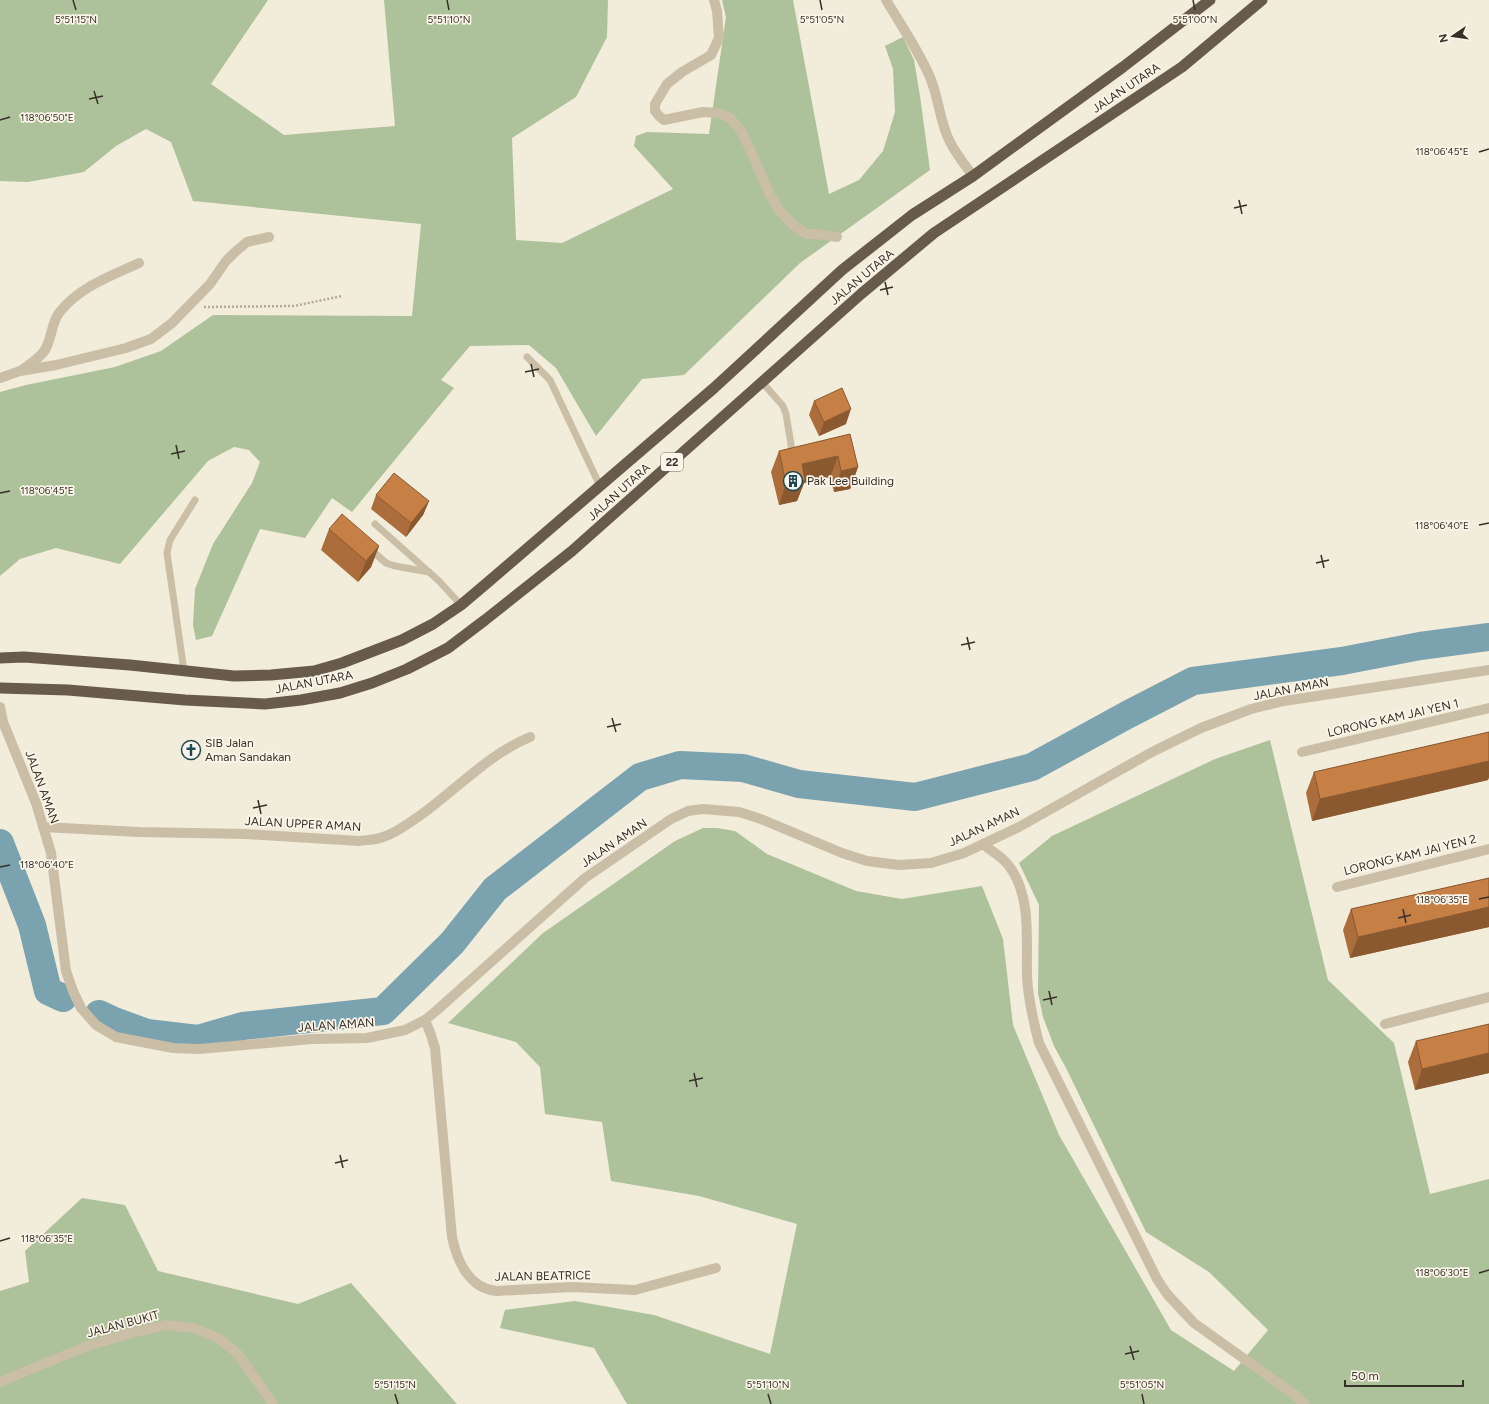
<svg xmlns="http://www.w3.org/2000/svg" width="1489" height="1404" viewBox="0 0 1489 1404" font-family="Figtree,sans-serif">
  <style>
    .green { fill: #adc19b }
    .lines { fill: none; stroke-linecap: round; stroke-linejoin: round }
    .river { stroke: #7aa2af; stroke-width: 28 }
    .path { stroke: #b6a991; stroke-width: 2.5; stroke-dasharray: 2 2; stroke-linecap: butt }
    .service { stroke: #cabea7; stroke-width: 7 }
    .minor { stroke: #cabea7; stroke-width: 10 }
    .tertiary { stroke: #cabea7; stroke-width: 10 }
    .trunk { stroke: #685b4c; stroke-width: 11 }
    .wall { fill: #aa6d3b }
    .shaded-wall { fill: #8b5930 }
    .building { fill: #c67f45; stroke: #8b5930 }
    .ticks { fill: none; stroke: #373028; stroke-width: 1.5 }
    .labels { text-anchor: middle; stroke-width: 3.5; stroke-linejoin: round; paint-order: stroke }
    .shield { fill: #faf5e8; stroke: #726b62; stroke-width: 1 }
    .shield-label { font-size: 11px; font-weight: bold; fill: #373028 }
    .street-label { font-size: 12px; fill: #373028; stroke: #faf5e8 }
    .poi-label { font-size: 12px; fill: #373028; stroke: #faf5e8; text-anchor: start }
    .ticks-label { font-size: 10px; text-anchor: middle; fill: #373028; stroke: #faf5e8; stroke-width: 3.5; stroke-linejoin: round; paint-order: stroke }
  </style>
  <rect width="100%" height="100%" fill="#f2ecdb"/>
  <g class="green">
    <path d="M0,0H268L211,84L284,135L395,126L384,0H608L607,37L576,97L512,138L516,240L562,243L673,189L634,146L636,136L647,132L709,134L726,17L722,0H793L829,194L859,180L883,151L895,112L893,69L885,46L903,37L914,60L920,96L930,170L800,263L684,375L642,379L596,436L556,368L529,345L470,346L441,380L454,388L352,512L332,498L305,538L260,529L212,636L196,640L193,625L195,589L213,544L252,483L260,462L249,450L234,447L208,461L120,564L56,548L20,559L0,576V392L26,385L115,367L161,351L213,315L412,316L421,224L193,201L171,142L146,129L116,146L84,172L28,182L0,181Z"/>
    <path d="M1270,740L1328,980L1394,1043L1430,1194L1489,1179V1404H627L594,1348L500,1328L505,1310L575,1301L654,1315L770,1354L797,1224L699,1196L611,1181L602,1122L545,1114L540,1067L516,1042L448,1023L543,933L675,841L703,828H717L735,831L767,854L856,891L902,899L982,886L1003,939L1013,1025L1059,1135L1171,1330L1234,1371L1268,1330L1209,1272L1146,1232L1066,1068L1054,1046L1043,1017L1038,993L1039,905L1019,863L1052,836L1215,759Z"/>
    <path d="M82,1198L125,1205L158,1271L298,1304L351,1283L457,1404H0V1291L29,1282L25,1251Z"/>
  </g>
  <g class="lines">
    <g class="river">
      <path d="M0,843L32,925L48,991L63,998"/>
      <path d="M99,1014L114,1021L147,1033L198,1039L243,1026L383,1011L452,943L495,889L640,777L680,765L743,768L799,784L915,797L1032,767L1127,715L1193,681L1342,661L1420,646L1489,637"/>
    </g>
    <path class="path" d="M204,307L294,306L342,296"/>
    <g class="service">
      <path d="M527,357L550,380L600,486"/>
      <path d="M762,382L783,406L786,414L793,457"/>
      <path d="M375,524L439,581L461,605"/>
      <path d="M370,549L386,563L395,566L429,572"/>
      <path d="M184,671L167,553L170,540L195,500"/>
    </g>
    <g class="minor">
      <path d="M714,0L717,11L719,38L711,55L682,72L667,84L655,104V111L659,116L664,120L703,112L718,113L730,118L739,128L745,138L770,195L779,210L792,224L806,234H818L837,237"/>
      <path d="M22,370C30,364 40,358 45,350C52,338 51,324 59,313C79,287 111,276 139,263"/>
      <path d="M0,378L20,371L56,365L126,348L151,339L172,323L210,284L226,261L235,252L247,242L269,237"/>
      <path d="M1302,752L1489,708"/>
      <path d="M43,827L139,832L245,834L359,841C367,840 375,840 383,837C396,833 407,824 418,817C455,791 487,755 530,737"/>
      <path d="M983,844C991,851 1003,857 1009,866C1032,896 1026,941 1027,976C1028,999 1033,1020 1039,1043L1157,1279L1167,1294L1194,1323L1295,1395L1304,1404"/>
      <path d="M1337,887L1489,849"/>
      <path d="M425,1020L431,1035L435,1048L452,1237C457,1261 469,1288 496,1291L572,1287L635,1290L716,1268"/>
      <path d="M1385,1024L1489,997"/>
      <path d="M0,1382L90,1345L136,1332L166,1325L194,1328L218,1338L238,1354L273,1404"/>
    </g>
    <g class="tertiary">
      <path d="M886,0C901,25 917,48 929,75C939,96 939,121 950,142C956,154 965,165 973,176"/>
      <path d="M0,707L3,722L36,803L51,853L66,971L73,991L81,1008L96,1025L116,1037L173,1048L199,1049L312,1039L367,1038L405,1030L425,1020L436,1011L585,878L671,819L688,811L703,809L739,812L761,819L842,853L867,861L899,865L931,863L964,853L1019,827L1152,752L1201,728L1251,709L1284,701L1489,670"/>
    </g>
    <g class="trunk">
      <path d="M0,658L24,657L130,665L234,676L271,675L314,671L342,663L402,640L433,624L461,605L487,583L714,388L842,270L912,215L973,176L1123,67L1210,0"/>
      <path d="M0,688L68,690L185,700L265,704L301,700L340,693L372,683L407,669L448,648L485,620L572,551L861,294L934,233L1182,67L1262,0"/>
    </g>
  </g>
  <g class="wall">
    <path d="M814,401L846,424L819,436L809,415Z"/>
    <path d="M850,434L858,467L850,489L834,492L830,477L804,483L797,501L779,505L771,472L779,451Z"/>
    <path d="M376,495L429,501L423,515L406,537L371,509Z"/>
    <path d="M329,529L379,546L371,567L358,582L321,550Z"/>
    <path d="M1489,732V777L1488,780L1312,821L1306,793L1314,772Z"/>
    <path d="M1489,878V927L1350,958L1343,930L1351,909Z"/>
    <path d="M1489,1024V1073L1415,1090L1408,1062L1416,1041Z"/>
  </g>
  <g class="shaded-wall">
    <path d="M851,409L846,424L819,436L824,422Z"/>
    <path d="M838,456L830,477L804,483L797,501L779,505L786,484L802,464Z"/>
    <path d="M858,467L850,489L834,492L841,471Z"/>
    <path d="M429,501L423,515L406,537L411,523Z"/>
    <path d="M379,546L371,567L358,582L366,561Z"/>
    <path d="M1489,761V777L1488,780L1312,821L1320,799Z"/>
    <path d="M1489,907V927L1350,958L1358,937Z"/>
    <path d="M1489,1053V1073L1415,1090L1422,1069Z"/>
  </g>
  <g class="building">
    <path d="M842,388L851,409L824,422L814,401Z"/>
    <path d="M850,434L858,467L841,471L838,456L802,464L805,480L786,484L779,451Z"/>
    <path d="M394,473L429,501L411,523L376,495Z"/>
    <path d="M342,514L379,546L366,561L329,529Z"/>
    <path d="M1489,732V761L1320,799L1314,772Z"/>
    <path d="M1489,878V907L1358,937L1351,909Z"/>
    <path d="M1489,1024V1053L1422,1069L1416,1041Z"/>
  </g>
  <path class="ticks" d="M73,0L76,10M447,0L449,10M820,0L822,10M1193,0L1195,10M94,91L98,104M89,99L103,96M0,120L10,117M1479,152L1489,149M1239,200L1242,214M1234,208L1247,205M885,282L888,295M880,290L893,287M531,364L534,377M525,372L539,369M176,445L179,459M171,454L185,451M0,493L10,491M1479,525L1489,523M1321,555L1324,568M1316,563L1329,560M967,637L970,650M961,645L975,642M612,718L616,732M607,727L621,724M258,800L261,814M253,808L267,805M0,867L10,865M1479,899L1489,897M1403,909L1406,923M1398,918L1411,915M1049,991L1052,1005M1043,1000L1057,997M694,1073L697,1087M689,1081L703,1078M340,1155L343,1168M335,1163L348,1160M0,1241L10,1238M1479,1273L1489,1270M1130,1346L1134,1360M1125,1354L1139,1351M395,1394L398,1404M768,1394L771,1404M1142,1394L1144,1404"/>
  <defs>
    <g id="building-ring" transform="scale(1)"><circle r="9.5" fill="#faf5e8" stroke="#1d4858" stroke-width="1.5"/><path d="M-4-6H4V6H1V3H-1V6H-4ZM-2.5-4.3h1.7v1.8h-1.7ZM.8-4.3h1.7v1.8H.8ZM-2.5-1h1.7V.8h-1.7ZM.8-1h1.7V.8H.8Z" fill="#1d4858"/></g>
    <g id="church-ring" transform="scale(1)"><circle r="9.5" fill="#faf5e8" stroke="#1d4858" stroke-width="1.5"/><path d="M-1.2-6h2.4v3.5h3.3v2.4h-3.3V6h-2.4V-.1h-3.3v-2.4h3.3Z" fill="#1d4858"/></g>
  </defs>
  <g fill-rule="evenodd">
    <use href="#building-ring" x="793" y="481"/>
    <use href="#church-ring" x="191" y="750"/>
  </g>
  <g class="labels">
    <rect class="shield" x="661" y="453" width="22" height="18" rx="3"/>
    <g class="shield-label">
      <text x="672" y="466">22</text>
    </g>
    <g class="street-label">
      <text transform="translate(1126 88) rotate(-34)" y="4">JALAN UTARA</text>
      <text transform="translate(862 277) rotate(-40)" y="4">JALAN UTARA</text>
      <text transform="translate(619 492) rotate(-42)" y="4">JALAN UTARA</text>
      <text transform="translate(314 682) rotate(-11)" y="4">JALAN UTARA</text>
      <text transform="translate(1291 689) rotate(-11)" y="4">JALAN AMAN</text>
      <text transform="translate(1393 718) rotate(-13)" y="4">LORONG KAM JAI YEN 1</text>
      <text transform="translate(42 787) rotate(70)" y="4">JALAN AMAN</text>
      <text transform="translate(303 824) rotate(3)" y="4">JALAN UPPER AMAN</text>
      <text transform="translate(984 827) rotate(-25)" y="4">JALAN AMAN</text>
      <text transform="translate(614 843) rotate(-34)" y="4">JALAN AMAN</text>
      <text transform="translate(1410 855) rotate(-14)" y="4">LORONG KAM JAI YEN 2</text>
      <text transform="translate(336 1025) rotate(-4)" y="4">JALAN AMAN</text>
      <text transform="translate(543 1276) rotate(-1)" y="4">JALAN BEATRICE</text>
      <text transform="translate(123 1324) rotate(-15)" y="4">JALAN BUKIT</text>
    </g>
    <g class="poi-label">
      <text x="807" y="485">Pak Lee Building</text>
      <text x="205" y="747">SIB Jalan<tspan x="205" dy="14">Aman Sandakan</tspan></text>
    </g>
  </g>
  <g class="ticks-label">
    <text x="76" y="23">5°51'15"N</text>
    <text x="449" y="23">5°51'10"N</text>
    <text x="822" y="23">5°51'05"N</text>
    <text x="1195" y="23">5°51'00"N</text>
    <text x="47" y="121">118°06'50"E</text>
    <text x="1442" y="155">118°06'45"E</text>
    <text x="47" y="494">118°06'45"E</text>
    <text x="1442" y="529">118°06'40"E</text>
    <text x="47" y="868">118°06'40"E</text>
    <text x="1442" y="903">118°06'35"E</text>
    <text x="47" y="1242">118°06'35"E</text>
    <text x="1442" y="1276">118°06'30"E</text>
    <text x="395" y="1388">5°51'15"N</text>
    <text x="768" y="1388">5°51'10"N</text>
    <text x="1142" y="1388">5°51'05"N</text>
  </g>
  <g transform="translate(1453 36) rotate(257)" stroke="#faf5e8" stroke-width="3" paint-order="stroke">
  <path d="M0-3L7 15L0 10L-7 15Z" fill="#373028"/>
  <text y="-6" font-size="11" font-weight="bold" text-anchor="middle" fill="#373028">N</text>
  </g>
  <path d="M1345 1380v6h118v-6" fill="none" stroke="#373028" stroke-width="2"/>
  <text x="1351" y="1380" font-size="12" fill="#373028" stroke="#faf5e8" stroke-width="3" paint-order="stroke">50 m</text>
</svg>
